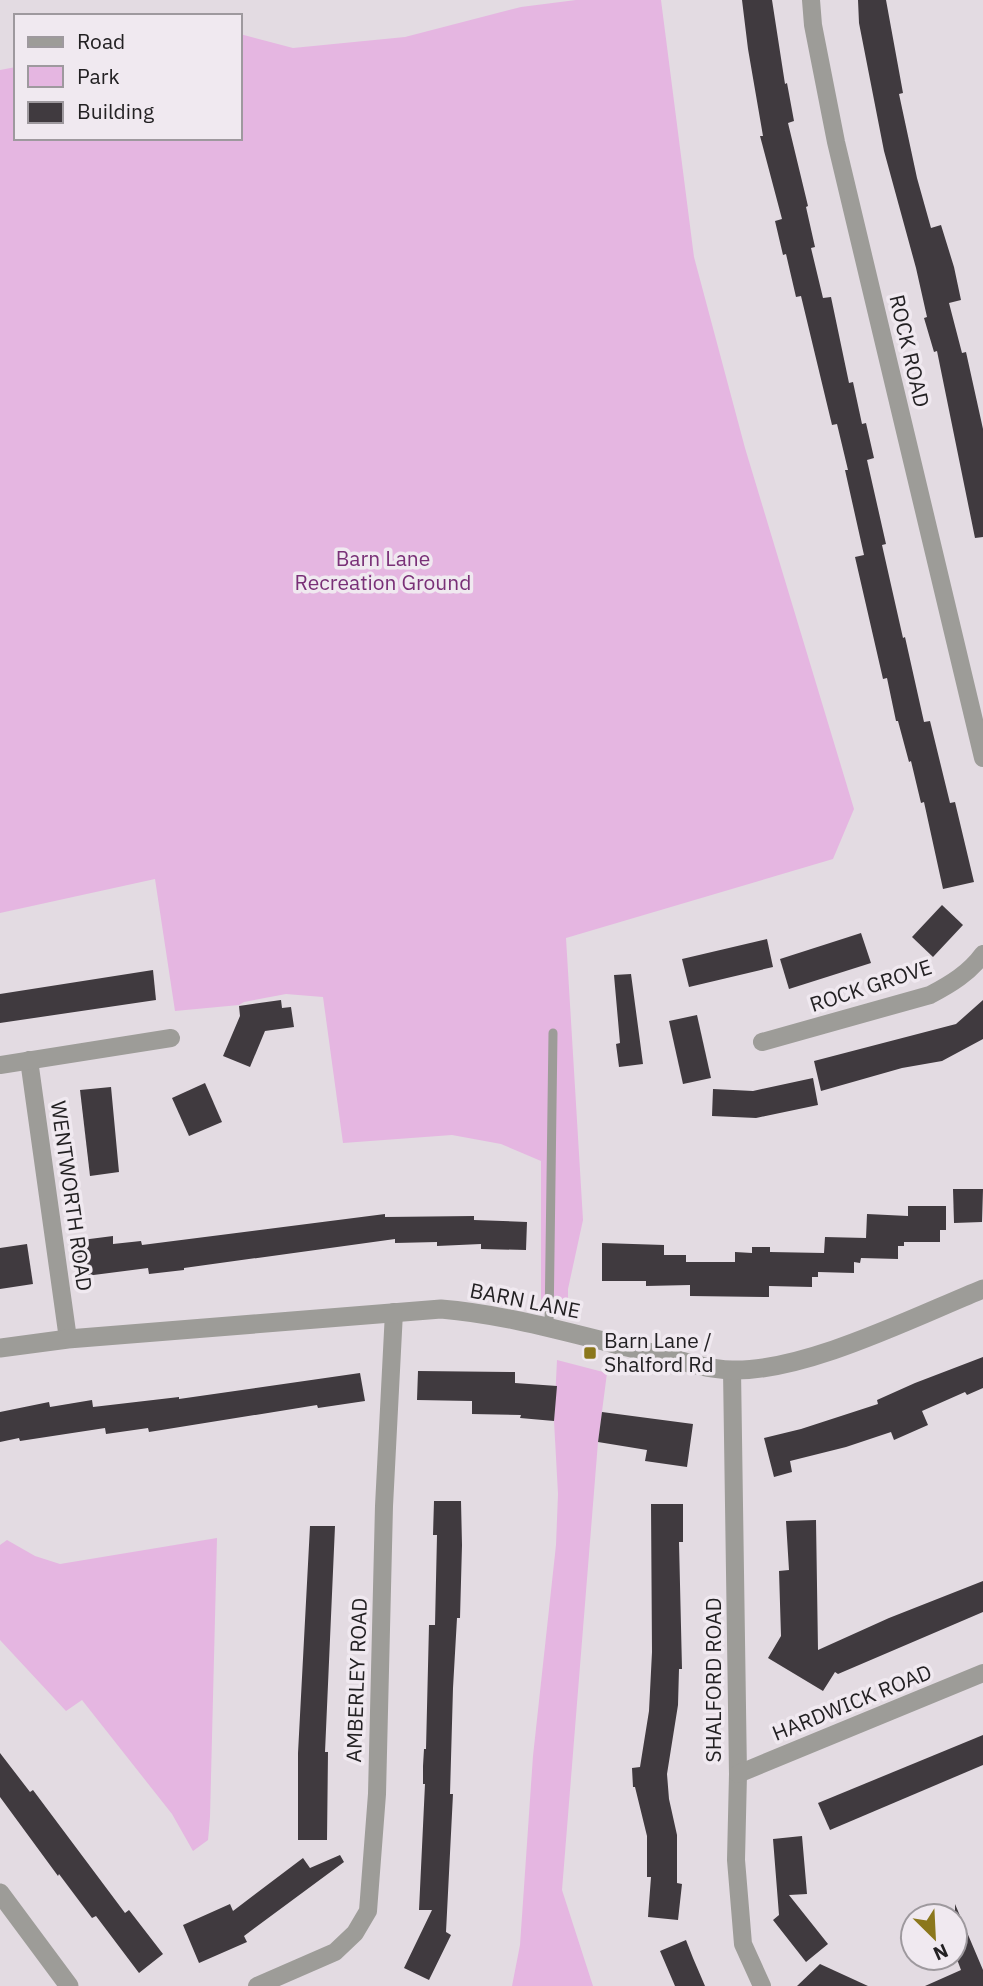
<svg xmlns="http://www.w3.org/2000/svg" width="983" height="1986" viewBox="0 0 983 1986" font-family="'IBM Plex Sans',sans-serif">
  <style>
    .green { fill: #e5b6e1 }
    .building { fill: #403a3f }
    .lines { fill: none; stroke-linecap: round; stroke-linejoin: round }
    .service { stroke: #9d9c98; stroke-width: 9 }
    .minor { stroke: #9d9c98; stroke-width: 18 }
    .tertiary { stroke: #9d9c98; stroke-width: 19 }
    .poi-dot { fill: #8b771c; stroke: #f0e9f0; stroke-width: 2.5 }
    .labels { text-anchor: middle; stroke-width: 7; stroke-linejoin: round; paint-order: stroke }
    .street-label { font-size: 21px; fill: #232123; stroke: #f0e9f0 }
    .park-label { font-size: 21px; fill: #793077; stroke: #f0e9f0 }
    .poi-label { font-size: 21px; fill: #232123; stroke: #f0e9f0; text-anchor: start }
  </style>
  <rect width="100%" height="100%" fill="#e3dbe2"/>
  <g class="green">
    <path d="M576,0H661L694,257L745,448L854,809L833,859L566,938L583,1220L568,1289V1309L541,1304V1161L501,1144L452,1135L343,1143L323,997L286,994L244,1002L239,1005L175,1011L155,879L0,913V70L16,67V138H240V34L293,48L405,37L521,7Z"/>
    <path d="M557,1360L607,1373L598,1442L562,1890L593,1986H512L520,1945L533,1756L556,1545L558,1494L554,1421Z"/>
    <path d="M217,1538L210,1817L208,1840L193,1851L172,1814L82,1700L66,1711L0,1640V1545L7,1540L35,1556L60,1564Z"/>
  </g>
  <g class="building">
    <path d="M742,0H772L785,84L787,83L794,121L788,123L808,206L806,207L815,247L811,248L823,298L831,297L849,383L853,382L862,424L866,423L874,458L867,460L886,544L882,545L903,638L905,637L924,722L930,721L950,803L955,802L974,882L943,889L924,802L921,803L911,761L909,762L898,721H896L887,678L883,679L855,557L864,555L845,470H848L837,424L832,425L801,296L796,297L786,254L783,255L775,221L782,219L760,136H763L748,49Z"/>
    <path d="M858,0H886L903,93L899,94L917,178L931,228L941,225L954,267L961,300L949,303L962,353L966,352L983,429V537L975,538L937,351L934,352L924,318L927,317L916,268L884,151L859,23Z"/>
    <path d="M942,905L963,925L933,957L912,937Z"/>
    <path d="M861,933L871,963L789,989L780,959Z"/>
    <path d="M767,939L773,967L689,987L682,959Z"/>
    <path d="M153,970L156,1000L0,1023V994Z"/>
    <path d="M631,974L643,1064L619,1067L616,1044L620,1043L614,975Z"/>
    <path d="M281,1000L282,1008L291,1007L294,1027L265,1031L250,1067L223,1056L240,1016L239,1006Z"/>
    <path d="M983,1000V1039L942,1061L902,1068L821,1091L814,1061L956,1024Z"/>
    <path d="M697,1015L711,1078L683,1084L669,1021Z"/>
    <path d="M813,1078L818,1105L756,1118L712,1116L713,1089L753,1091Z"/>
    <path d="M205,1083L222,1122L189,1136L172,1098Z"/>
    <path d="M111,1087L119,1172L90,1176L80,1090Z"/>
    <path d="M953,1189H983L982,1222L954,1223Z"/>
    <path d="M908,1206H946V1230H940V1242H904V1246H898V1259L861,1258L860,1263L854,1262V1273L818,1272V1277H812V1287L769,1286V1297L690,1296V1285L646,1286V1281H602V1243L664,1245V1255H686V1262H735V1252L752,1253V1247H770V1252L824,1253L825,1237L866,1238L867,1214L908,1216Z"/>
    <path d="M385,1214V1217L474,1216V1220L527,1222L526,1250L481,1249V1244L437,1246V1242L395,1243V1239L184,1268V1270L149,1274L148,1268L78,1277L74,1241L113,1236V1244L141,1241L142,1245Z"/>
    <path d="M27,1244L33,1284L0,1289V1248Z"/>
    <path d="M983,1357V1388L967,1395L965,1392L922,1411L928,1425L894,1440L891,1432L846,1447L790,1461L792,1472L774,1477L764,1438L801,1429L878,1404L877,1400L915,1383Z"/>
    <path d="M418,1371L515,1372V1383L557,1386L554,1421L520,1418L521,1415L472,1414V1401L417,1400Z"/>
    <path d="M360,1373L365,1401L318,1408L317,1405L149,1432L148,1428L106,1434L105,1428L20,1441L19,1438L0,1442V1412L49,1402L50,1407L92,1400L93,1407L179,1397V1399Z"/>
    <path d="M602,1412L693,1424L687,1467L645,1461L647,1450L598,1442Z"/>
    <path d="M434,1501H461L462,1545L460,1618H457L453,1688L450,1794H453L446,1932L451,1935L429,1980L404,1968L432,1910H419L425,1784H423V1766L424,1749H426L429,1625H435L437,1535H433Z"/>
    <path d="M651,1504H683V1542H679L682,1669H679L678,1705L667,1774L669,1799L677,1835V1883L682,1884L678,1920L648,1917L651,1877H647V1836L635,1787H633L632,1768L640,1767L649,1711L652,1652Z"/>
    <path d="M816,1520L818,1650L889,1618L983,1581V1612L838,1674L835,1672L823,1691L768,1658L781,1636L779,1571L789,1570L786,1521Z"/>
    <path d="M310,1526H335L325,1752H328L327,1840H298V1753Z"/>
    <path d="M983,1735V1765L830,1830L818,1803Z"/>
    <path d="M0,1753L30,1792L33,1790L125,1913L129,1910L163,1954L139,1973L96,1916L92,1918L59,1874L58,1876L0,1797Z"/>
    <path d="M802,1836L807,1894L789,1895L828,1944L806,1962L773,1920L779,1915L773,1839Z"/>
    <path d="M340,1855L344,1862L244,1936L247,1942L199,1963L183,1925L230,1904L233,1911L303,1858L310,1868Z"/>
    <path d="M955,1904L983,1970V1986H925L961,1970L955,1954Z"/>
    <path d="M686,1940L693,1958L705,1986H675L660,1951Z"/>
    <path d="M820,1964L868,1986H797Z"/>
  </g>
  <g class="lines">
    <path class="service" d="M549,1326L553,1033"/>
    <g class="minor">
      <path d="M811,0L813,25L836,142L983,758"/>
      <path d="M762,1042L930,995C951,984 969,973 983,954"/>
      <path d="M29,1060L68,1339"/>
      <path d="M0,1065L171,1038"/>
      <path d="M732,1370L738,1774L736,1860L743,1944L762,1986"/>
      <path d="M738,1774L983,1673"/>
      <path d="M257,1986L335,1952L355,1933L368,1911L377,1794L384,1506L394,1312"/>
    </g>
    <g class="tertiary">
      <path d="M0,1348L68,1339L441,1309C512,1315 579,1336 648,1352C675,1359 704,1369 732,1370C805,1372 914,1317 983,1289"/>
      <path d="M0,1893L69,1986"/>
    </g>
  </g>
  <rect class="poi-dot" x="583" y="1346" width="14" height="14" rx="3.5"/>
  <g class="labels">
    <g class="street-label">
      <text transform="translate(909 351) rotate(77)" y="7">ROCK ROAD</text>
      <text transform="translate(871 986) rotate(-18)" y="7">ROCK GROVE</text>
      <text transform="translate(71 1196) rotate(82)" y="7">WENTWORTH ROAD</text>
      <text transform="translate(525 1301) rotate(11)" y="7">BARN LANE</text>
      <text transform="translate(357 1680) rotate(-88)" y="7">AMBERLEY ROAD</text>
      <text transform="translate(714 1680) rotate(-90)" y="7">SHALFORD ROAD</text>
      <text transform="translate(852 1703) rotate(-22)" y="7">HARDWICK ROAD</text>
    </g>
    <g class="park-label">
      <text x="383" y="566">Barn Lane<tspan x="383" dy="24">Recreation Ground</tspan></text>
    </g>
    <g class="poi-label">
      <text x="604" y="1348">Barn Lane /<tspan x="604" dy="24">Shalford Rd</tspan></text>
    </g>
  </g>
  <rect x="14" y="14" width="228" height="126" fill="#f0e9f0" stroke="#9e999e" stroke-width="2"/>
  <rect x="28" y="37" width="35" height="10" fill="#9d9c98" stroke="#9e999e" stroke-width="2"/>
  <text x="77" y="49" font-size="21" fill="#232123">Road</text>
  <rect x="28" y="66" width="35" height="21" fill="#e5b6e1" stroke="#9e999e" stroke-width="2"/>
  <text x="77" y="84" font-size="21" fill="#232123">Park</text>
  <rect x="28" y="102" width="35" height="21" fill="#403a3f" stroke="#9e999e" stroke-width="2"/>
  <text x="77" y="119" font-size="21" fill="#232123">Building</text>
  <g transform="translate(934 1937) rotate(156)"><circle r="33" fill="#f0e9f0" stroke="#9e999e" stroke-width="2"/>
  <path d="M0-5L12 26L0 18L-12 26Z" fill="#8b771c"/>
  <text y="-10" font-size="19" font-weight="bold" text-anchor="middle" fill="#232123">N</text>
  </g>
</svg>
